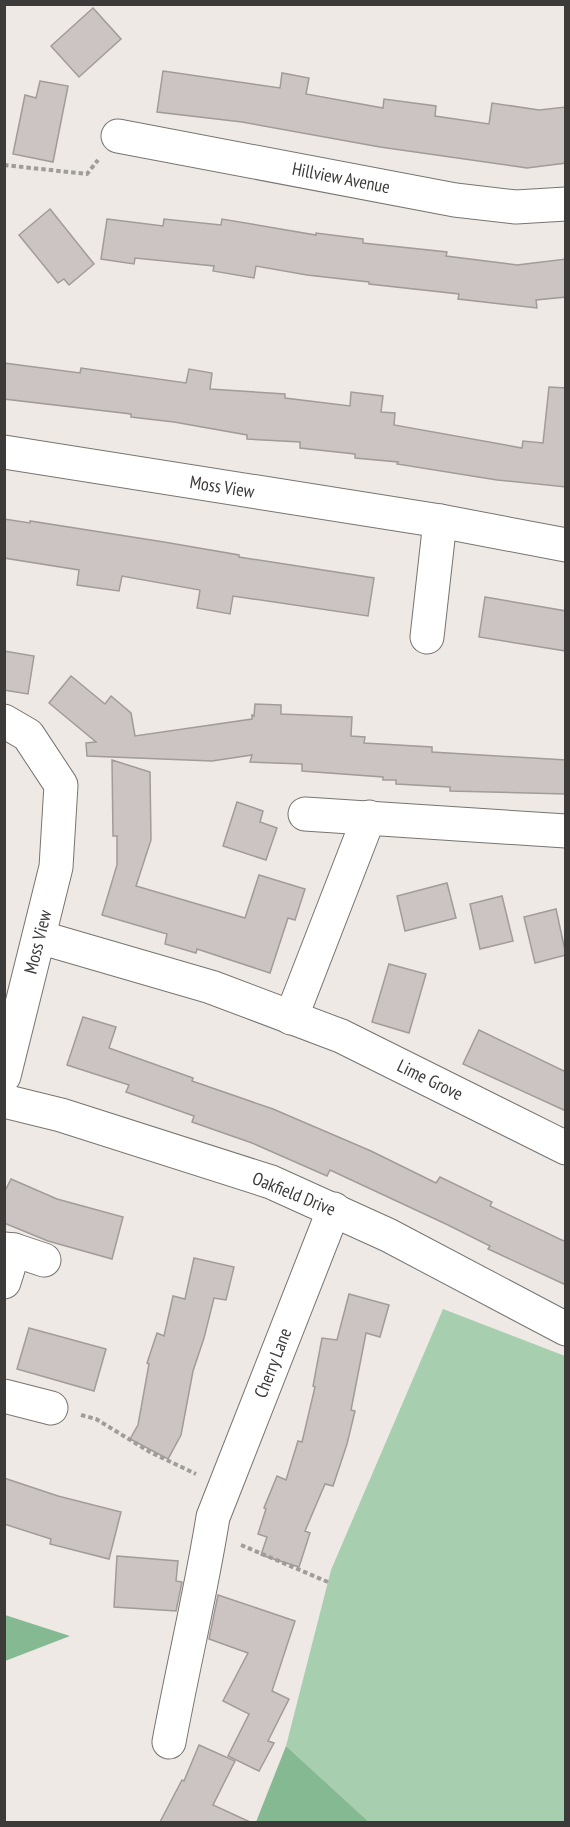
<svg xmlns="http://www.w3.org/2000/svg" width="570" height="1827" viewBox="0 0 570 1827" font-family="'PT Sans Narrow',sans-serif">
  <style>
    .green { fill: #a8ceb0 }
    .forest { fill: #85b991 }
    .building { fill: #cbc4c3; stroke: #a19b99; stroke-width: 1.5 }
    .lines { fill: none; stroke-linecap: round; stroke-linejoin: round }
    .minor-casing { stroke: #787470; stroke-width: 35 }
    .path { stroke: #9f9c99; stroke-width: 4; stroke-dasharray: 4.5 3; stroke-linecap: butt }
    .minor { stroke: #fff; stroke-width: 33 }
    .labels { text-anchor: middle; stroke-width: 5; stroke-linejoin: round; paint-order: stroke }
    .street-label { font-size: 18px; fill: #3d3b39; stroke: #fff }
  </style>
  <rect width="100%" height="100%" fill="#eee9e5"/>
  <path class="green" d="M443,1309L565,1356V1822H369L286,1746L331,1570Z"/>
  <g class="forest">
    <path d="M5,1615L70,1636L5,1661Z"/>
    <path d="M286,1746L369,1822H256Z"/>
  </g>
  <g class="building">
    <path d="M93,8L121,39L79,77L51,46Z"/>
    <path d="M163,71L280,88L282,73L309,78L306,94L383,108L384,99L436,106L435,116L489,124L492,103L539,110L566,107V163L527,168L380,147L242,122L157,112Z"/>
    <path d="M40,81L68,86L53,162L13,154L25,95L36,98Z"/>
    <path d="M50,209L94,264L69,285L64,279L58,283L19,235Z"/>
    <path d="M107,219L163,226L164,219L221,225L222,219L316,235V233L363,239V243L447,252L446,256L517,265L566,259V297L536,300L537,308L458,299L459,294L369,284V282L307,275L256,266L254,278L213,271L214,266L135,258L134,264L101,259Z"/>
    <path d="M4,363L80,373L81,368L186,383L189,369L212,373L210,389L285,394V398L350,406L351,392L383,396L381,412L395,413L394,425L522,448L523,441L543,443L549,387L566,388V487L497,480L397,464L398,462L355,458V454L300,448V442L247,439V435L174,422L131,417V414L4,399Z"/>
    <path d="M4,519L30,523V521L164,542L239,555V557L374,578L368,616L233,596L230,614L197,608L200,590L122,576L119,591L77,585L79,570L4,558Z"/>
    <path d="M485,597L566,611V651L479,637Z"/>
    <path d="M4,651L34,656L28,694L4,690Z"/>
    <path d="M71,676L105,704L111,696L131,713L135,736L252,719V715L254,716L255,704L281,705V714L352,717L351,736L365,737L364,743L432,747V752L566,760V794L450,791V787L396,784V780H383V777L302,771V764L250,762L252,755L212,761L87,756L86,743L96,742L49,703Z"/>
    <path d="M112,760L150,772L151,840L136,886L245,918L259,875L305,889L295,920L288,918L270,973L197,949L196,953L165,944L167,934L102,915L117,865V836H113Z"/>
    <path d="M237,802L263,811L260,822L277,828L266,860L223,846Z"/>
    <path d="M447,883L456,918L405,931L397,896Z"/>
    <path d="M502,896L513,941L480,949L470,904Z"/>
    <path d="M556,909L566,955L535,963L524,917Z"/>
    <path d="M389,964L426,974L409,1033L372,1022Z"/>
    <path d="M83,1017L116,1027L109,1048L193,1078L192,1081L273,1109L371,1151L436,1183L440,1177L492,1202L490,1206L566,1242V1285L488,1249L490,1246L448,1225L330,1170L327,1176L252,1143L192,1122L194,1116L126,1092L129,1085L67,1065Z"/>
    <path d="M479,1030L566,1072V1111L463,1064Z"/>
    <path d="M11,1179L57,1199L123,1217L112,1259L48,1241L4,1223V1193Z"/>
    <path d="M194,1258L234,1267L226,1300L214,1298L204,1338L193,1371L181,1435L168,1459L130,1439L138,1425L149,1364L147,1363L157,1333L164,1336L173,1296L185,1299Z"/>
    <path d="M349,1294L389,1305L380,1337L366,1333L351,1410L355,1411L347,1444L333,1486L325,1484L305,1531L310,1533L299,1567L261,1555L267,1537L258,1534L266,1509L264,1508L277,1476L286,1480L298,1441L302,1442L315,1387L313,1386L322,1338L337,1340Z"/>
    <path d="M29,1328L106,1349L94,1391L17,1369Z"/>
    <path d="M4,1478L58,1496L121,1512L109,1559L50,1544L51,1539L4,1524Z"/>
    <path d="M117,1556L178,1561L176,1581L182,1582L176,1611L114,1607Z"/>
    <path d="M218,1595L295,1621L272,1691L289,1699L268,1741L274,1743L259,1771L228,1756L249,1714L223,1701L248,1653L209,1639Z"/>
    <path d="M199,1745L235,1761L213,1805L250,1822H160L182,1780L184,1781Z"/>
  </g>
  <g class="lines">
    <g class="minor-casing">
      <g id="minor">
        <path d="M118,136L455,200L516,207L566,204"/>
        <path d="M4,452L440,521L566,545"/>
        <path d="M427,637L440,521"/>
        <path d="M4,721L28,735L61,785L56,867L4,1076"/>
        <path d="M305,814L566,831"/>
        <path d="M39,937L211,987L341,1036L566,1148"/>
        <path d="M291,1018L369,817"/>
        <path d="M4,1101L61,1115L271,1182L388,1235L566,1329"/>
        <path d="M4,1249L14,1250L44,1260"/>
        <path d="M4,1282L14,1250"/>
        <path d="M4,1396L51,1408"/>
        <path d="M169,1742C183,1666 201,1592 213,1517L334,1209"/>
      </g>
    </g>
    <g class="path">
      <path d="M4,165L87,174L98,160"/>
      <path d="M81,1415L96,1419L150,1452L196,1474"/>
      <path d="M241,1545L328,1582"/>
    </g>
    <use href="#minor" class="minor"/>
  </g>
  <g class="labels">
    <g class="street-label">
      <text transform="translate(341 178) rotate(11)" y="6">Hillview Avenue</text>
      <text transform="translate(222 487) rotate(9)" y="6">Moss View</text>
      <text transform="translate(38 942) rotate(-76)" y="6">Moss View</text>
      <text transform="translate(430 1080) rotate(26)" y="6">Lime Grove</text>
      <text transform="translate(294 1194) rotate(22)" y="6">Oakfield Drive</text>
      <text transform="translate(273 1363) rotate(-69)" y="6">Cherry Lane</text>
    </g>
  </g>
  <rect width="570" height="1827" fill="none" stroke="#3d3b39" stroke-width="12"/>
</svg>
